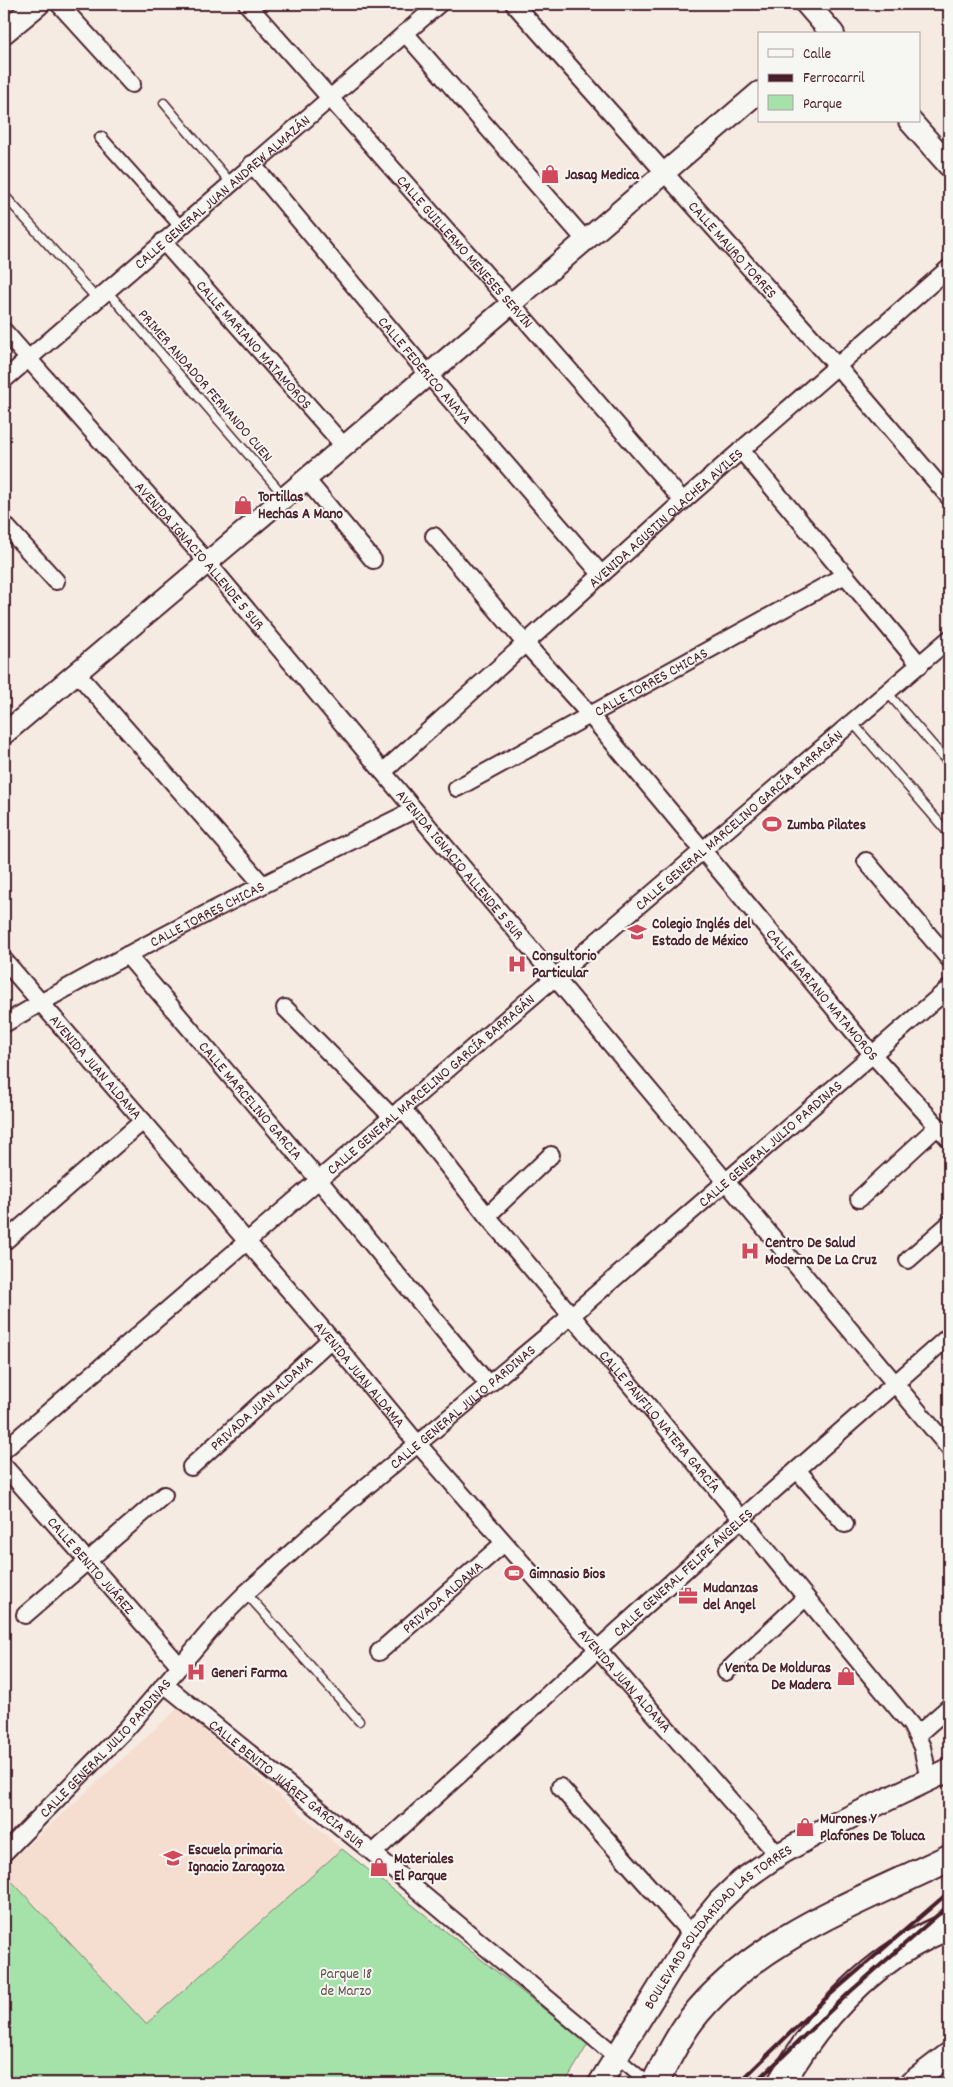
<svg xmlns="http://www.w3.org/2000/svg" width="953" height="2087" viewBox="0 0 953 2087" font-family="Dekko,sans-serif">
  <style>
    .built { fill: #f5ded0 }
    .green { fill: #a4e2a9; stroke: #77806a }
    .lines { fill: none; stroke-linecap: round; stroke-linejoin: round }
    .service-casing { stroke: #4a1f2b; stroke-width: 11 }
    .pedestrian-casing { stroke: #4a1f2b; stroke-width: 15 }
    .minor-casing { stroke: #4a1f2b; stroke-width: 20 }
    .tertiary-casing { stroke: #4a1f2b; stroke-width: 24 }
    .secondary-casing { stroke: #4a1f2b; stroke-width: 26 }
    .trunk-casing { stroke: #4a1f2b; stroke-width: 30 }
    .service { stroke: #f6f6f2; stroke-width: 8 }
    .pedestrian { stroke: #f6f6f2; stroke-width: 11 }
    .minor { stroke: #f6f6f2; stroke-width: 16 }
    .tertiary { stroke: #f6f6f2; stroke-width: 20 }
    .secondary { stroke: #f6f6f2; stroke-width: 22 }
    .trunk { stroke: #f6f6f2; stroke-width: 26 }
    .rail { stroke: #4a1f2b; stroke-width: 4 }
    .labels { text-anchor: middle; stroke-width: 4; stroke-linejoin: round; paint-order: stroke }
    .poi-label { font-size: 15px; font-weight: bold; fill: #4a1f2b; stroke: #f6f6f2; text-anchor: start }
    .street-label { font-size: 15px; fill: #4a1f2b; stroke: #f6f6f2 }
    .park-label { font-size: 15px; fill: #60504a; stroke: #f6f6f2 }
  </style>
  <rect width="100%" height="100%" fill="#f6ebe3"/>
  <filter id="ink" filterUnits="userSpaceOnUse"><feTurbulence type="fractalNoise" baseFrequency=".02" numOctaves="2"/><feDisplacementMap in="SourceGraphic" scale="10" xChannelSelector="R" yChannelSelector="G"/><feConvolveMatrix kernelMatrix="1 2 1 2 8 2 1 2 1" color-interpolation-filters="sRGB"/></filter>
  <g filter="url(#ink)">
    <path class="built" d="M178,1708L342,1849L146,2024L4,1873V1867Z"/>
    <path class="green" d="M342,1849L588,2044L565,2083H4V1873L146,2024Z"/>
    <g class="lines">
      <g class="service-casing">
        <g id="service">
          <path d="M164,103L231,183"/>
          <path d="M4,195L97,299"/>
          <path d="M107,291L285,497"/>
          <path d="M887,692L949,764"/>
          <path d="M852,722L949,834"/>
          <path d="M246,1593L359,1721"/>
        </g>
      </g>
      <g class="pedestrian-casing">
        <g id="pedestrian">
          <path d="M101,138L180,226"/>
          <path d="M616,2056L648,2083"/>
        </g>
      </g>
      <g class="minor-casing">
        <g id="minor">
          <path d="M59,4L132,84"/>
          <path id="s1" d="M247,4L511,303L683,501"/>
          <path id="s2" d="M514,4L837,366L949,497"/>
          <path d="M405,33L586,241"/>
          <path id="s3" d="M252,164L428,374L601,574"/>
          <path id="s4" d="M163,241L344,446"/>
          <path id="s5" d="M4,331L207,562L949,1448"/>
          <path id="s6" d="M4,380L439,4"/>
          <path d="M741,450L920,665"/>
          <path d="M306,479L373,560"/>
          <path d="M4,524L56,581"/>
          <path id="s7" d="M434,536L525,643L590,715L873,1055L949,1139"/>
          <path d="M76,672L262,884"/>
          <path id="s8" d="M383,772L683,501L949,268"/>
          <path id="s9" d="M457,788L845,575"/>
          <path d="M866,861L949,959"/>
          <path id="s10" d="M127,955L318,1179L488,1384"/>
          <path id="s11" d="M4,960L331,1339L417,1443L778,1855"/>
          <path d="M285,1008L392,1117"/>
          <path id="s12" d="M4,1024C137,946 276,878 414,810"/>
          <path id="s13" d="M402,1108L487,1216L655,1414L911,1725L922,1747L929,1780"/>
          <path d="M859,1199L938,1126"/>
          <path d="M487,1216L551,1155"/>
          <path d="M4,1242L143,1121"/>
          <path d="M908,1260L949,1224"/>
          <path id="s14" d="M4,1450L949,639"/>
          <path id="s15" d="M4,1466L180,1666"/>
          <path id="s16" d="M191,1467L331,1339"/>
          <path d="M797,1470L845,1524"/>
          <path d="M25,1615L164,1495"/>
          <path id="s17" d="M379,1652L504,1543"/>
          <path d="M726,1672L805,1598"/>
          <path id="s18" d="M164,1684L373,1853L616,2056"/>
          <path d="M917,1735L949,1707"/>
          <path d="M560,1787L692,1935"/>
          <path id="s19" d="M4,1853L127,1728L221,1618L246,1593L349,1501L572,1315L949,988"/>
          <path id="s20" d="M373,1853L749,1512L949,1336"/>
        </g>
      </g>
      <g class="tertiary-casing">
        <path id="tertiary" d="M4,734L285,497L759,92"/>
      </g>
      <g class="secondary-casing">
        <g id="secondary">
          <path d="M807,4L833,34"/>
          <path d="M4,32L38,4"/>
          <path d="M910,121L949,165"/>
          <path id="s21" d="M600,2083L692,1935L720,1901L741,1881L778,1855L823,1830L949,1770"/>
          <path d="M911,2083L949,2054"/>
        </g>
      </g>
      <g class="trunk-casing">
        <g id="trunk">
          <path d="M655,2083C666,2062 676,2040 691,2020C755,1938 859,1902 949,1858"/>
          <path d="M781,2083C821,2014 874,1956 949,1926"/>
        </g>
      </g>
      <use href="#service" class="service"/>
      <use href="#pedestrian" class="pedestrian"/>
      <use href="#minor" class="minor"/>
      <use href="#tertiary" class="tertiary"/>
      <use href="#secondary" class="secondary"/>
      <use href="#trunk" class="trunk"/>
      <g class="rail">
        <path d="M739,2083L824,2000L949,1892"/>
        <path d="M755,2083L851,1991L949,1905"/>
      </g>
    </g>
  </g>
  <defs>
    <g id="shop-bare" transform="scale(1.5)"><path d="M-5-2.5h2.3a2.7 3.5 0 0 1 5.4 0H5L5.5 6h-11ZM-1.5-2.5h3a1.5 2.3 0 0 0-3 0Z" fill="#d1495b" stroke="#f6f6f2" stroke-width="2.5" paint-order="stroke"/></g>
    <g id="stadium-bare" transform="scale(1.5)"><path d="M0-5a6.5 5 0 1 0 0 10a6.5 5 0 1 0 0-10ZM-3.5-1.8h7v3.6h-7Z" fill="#d1495b" stroke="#f6f6f2" stroke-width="2.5" paint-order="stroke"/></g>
    <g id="school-bare" transform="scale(1.5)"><path d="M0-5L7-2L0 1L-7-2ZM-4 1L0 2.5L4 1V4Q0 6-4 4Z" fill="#d1495b" stroke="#f6f6f2" stroke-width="2.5" paint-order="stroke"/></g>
    <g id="hospital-bare" transform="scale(1.5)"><path d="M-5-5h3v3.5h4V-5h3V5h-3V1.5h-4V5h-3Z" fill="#d1495b" stroke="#f6f6f2" stroke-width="2.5" paint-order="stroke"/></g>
    <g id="office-bare" transform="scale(1.5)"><path d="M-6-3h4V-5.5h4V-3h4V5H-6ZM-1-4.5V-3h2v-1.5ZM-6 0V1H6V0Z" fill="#d1495b" stroke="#f6f6f2" stroke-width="2.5" paint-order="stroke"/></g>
  </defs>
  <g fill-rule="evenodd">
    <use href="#shop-bare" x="550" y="174"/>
    <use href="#shop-bare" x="243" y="505"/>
    <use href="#stadium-bare" x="772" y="824"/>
    <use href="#school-bare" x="637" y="932"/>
    <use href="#hospital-bare" x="517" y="964"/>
    <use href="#hospital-bare" x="750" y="1251"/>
    <use href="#stadium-bare" x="514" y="1573"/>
    <use href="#office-bare" x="688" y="1596"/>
    <use href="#hospital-bare" x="196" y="1672"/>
    <use href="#shop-bare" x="846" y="1676"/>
    <use href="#shop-bare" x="805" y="1827"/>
    <use href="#school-bare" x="173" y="1858"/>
    <use href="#shop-bare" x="379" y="1867"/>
  </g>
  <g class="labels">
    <g class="poi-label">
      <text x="565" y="179">Jasag Medica</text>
      <text x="258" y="501">Tortillas<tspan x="258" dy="17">Hechas A Mano</tspan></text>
      <text x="787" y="829">Zumba Pilates</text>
      <text x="652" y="928">Colegio Inglés del<tspan x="652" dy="17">Estado de México</tspan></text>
      <text x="532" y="960">Consultorio<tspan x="532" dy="17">Particular</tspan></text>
      <text x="765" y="1247">Centro De Salud<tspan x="765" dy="17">Moderna De La Cruz</tspan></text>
      <text x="529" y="1578">Gimnasio Bios</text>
      <text x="703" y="1592">Mudanzas<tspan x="703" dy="17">del Angel</tspan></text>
      <text x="831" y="1672" text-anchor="end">Venta De Molduras<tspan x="831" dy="17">De Madera</tspan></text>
      <text x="211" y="1677">Generi Farma</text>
      <text x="820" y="1823">Murones Y<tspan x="820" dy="17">Plafones De Toluca</tspan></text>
      <text x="188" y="1854">Escuela primaria<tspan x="188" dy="17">Ignacio Zaragoza</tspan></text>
      <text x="394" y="1863">Materiales<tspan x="394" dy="17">El Parque</tspan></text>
    </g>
    <g class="street-label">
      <text dy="5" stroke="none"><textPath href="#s6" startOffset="288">CALLE GENERAL JUAN ANDREW ALMAZÁN</textPath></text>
      <text dy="5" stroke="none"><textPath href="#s2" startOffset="329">CALLE MAURO TORRES</textPath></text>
      <text dy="5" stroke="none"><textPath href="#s1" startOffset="330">CALLE GUILLERMO MENESES SERVÍN</textPath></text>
      <text dy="5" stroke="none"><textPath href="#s4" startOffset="138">CALLE MARIANO MATAMOROS</textPath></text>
      <text dy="5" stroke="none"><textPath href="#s3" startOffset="269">CALLE FEDERICO ANAYA</textPath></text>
      <text transform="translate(206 385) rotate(49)" y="5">PRIMER ANDADOR FERNANDO CUEN</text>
      <text dy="5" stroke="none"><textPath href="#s8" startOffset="380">AVENIDA AGUSTIN OLACHEA AVILES</textPath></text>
      <text dy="5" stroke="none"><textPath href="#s5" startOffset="298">AVENIDA IGNACIO ALLENDE 5 SUR</textPath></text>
      <text dy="5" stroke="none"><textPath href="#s9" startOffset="221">CALLE TORRES CHICAS</textPath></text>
      <text dy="5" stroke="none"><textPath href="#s14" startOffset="968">CALLE GENERAL MARCELINO GARCÍA BARRAGÁN</textPath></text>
      <text dy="5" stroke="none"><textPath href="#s5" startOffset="702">AVENIDA IGNACIO ALLENDE 5 SUR</textPath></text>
      <text dy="5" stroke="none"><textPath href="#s12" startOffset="231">CALLE TORRES CHICAS</textPath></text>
      <text dy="5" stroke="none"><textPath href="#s7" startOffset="601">CALLE MARIANO MATAMOROS</textPath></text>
      <text dy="5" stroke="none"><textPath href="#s11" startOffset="141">AVENIDA JUAN ALDAMA</textPath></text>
      <text dy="5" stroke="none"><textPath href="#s14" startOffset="562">CALLE GENERAL MARCELINO GARCÍA BARRAGÁN</textPath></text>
      <text dy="5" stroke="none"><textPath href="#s10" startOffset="191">CALLE MARCELINO GARCIA</textPath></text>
      <text dy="5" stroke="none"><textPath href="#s19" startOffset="1046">CALLE GENERAL JULIO PARDINAS</textPath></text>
      <text dy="5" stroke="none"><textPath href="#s11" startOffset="546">AVENIDA JUAN ALDAMA</textPath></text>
      <text dy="5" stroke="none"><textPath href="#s16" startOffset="95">PRIVADA JUAN ALDAMA</textPath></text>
      <text dy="5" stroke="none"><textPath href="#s19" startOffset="641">CALLE GENERAL JULIO PARDINAS</textPath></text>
      <text dy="5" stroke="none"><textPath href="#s13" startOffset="406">CALLE PÁNFILO NATERA GARCÍA</textPath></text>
      <text dy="5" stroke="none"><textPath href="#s15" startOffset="132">CALLE BENITO JUÁREZ</textPath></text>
      <text dy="5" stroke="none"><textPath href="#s20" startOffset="418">CALLE GENERAL FELIPE ÁNGELES</textPath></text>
      <text dy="5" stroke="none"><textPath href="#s17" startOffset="84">PRIVADA ALDAMA</textPath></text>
      <text dy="5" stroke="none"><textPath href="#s11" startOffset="951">AVENIDA JUAN ALDAMA</textPath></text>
      <text dy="5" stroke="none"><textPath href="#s19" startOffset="146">CALLE GENERAL JULIO PARDINAS</textPath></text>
      <text dy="5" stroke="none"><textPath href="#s18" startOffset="158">CALLE BENITO JUÁREZ GARCIA SUR</textPath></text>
      <text dy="5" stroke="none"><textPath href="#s21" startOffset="198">BOULEVARD SOLIDARIDAD LAS TORRES</textPath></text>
    </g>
    <g class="park-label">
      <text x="346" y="1978">Parque 18<tspan x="346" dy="17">de Marzo</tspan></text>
    </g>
  </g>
  <rect width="953" height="2087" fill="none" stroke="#f6f6f2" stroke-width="20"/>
  <rect x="10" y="10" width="933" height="2067" fill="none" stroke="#4a1f2b" stroke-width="2" filter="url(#ink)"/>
  <rect x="758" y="32" width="162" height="90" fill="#f6f6f2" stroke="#b1a0a2"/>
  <rect x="768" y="49" width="25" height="8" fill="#f6f6f2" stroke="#b1a0a2"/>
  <text x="803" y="58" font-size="15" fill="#4a1f2b">Calle</text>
  <rect x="768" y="74" width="25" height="8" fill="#4a1f2b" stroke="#b1a0a2"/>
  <text x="803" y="82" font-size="15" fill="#4a1f2b">Ferrocarril</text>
  <rect x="768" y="95" width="25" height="15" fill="#a4e2a9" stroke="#b1a0a2"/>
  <text x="803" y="108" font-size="15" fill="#4a1f2b">Parque</text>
</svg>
